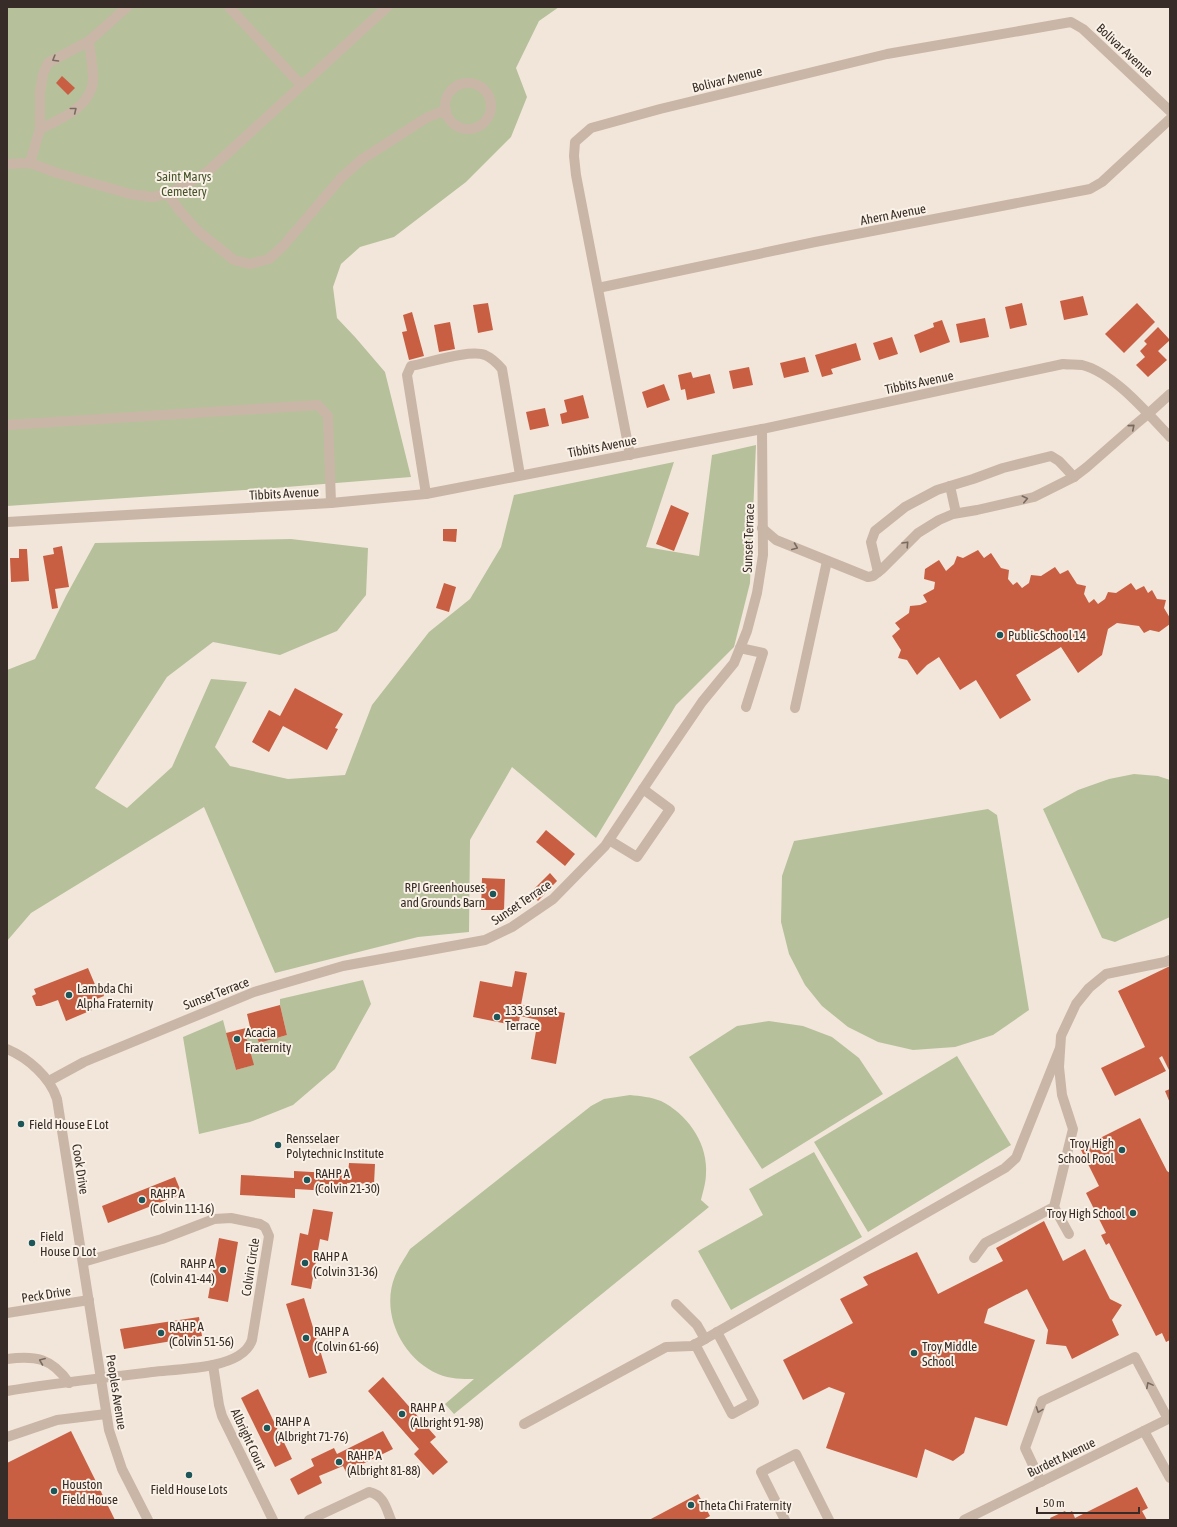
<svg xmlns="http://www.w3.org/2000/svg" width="1177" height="1527" viewBox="0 0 1177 1527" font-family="'Asap Condensed',sans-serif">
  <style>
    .green { fill: #b6c19b }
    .building { fill: #c85f43 }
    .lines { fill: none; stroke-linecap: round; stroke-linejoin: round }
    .minor { stroke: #cab6a7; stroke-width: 10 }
    .oneway { stroke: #796a61 }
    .poi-dot { fill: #1c5659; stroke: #faf1e7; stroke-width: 1.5 }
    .labels { text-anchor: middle; stroke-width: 4; stroke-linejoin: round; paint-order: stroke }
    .street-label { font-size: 13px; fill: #372c27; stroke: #faf1e7 }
    .park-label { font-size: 13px; fill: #47552b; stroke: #faf1e7 }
    .poi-label { font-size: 13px; fill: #372c27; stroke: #faf1e7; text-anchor: start }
  </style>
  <rect width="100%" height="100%" fill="#f2e6db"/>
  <g class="green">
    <path d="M7,7H559L539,21L516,68L527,97L511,137L466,182L394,237L360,247L341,264L333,287L337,318L355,337L385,372L411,477L274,488L7,506Z"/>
    <path d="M756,445L750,583L734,647L676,705L596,838L512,767L470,840L469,932L418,937L275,973L204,807L31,913L7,941V670L35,659L66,596L95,543L291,539L368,548L366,595L337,631L280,655L213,642L167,677L95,788L127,808L172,767L211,679L247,682L215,747L230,766L288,779L345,775L372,705L429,632L470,599L501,547L514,495L674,462L646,547L699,556L712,455Z"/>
    <path d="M1134,774L1158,776L1170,780V917L1115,942L1102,938L1043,809L1078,790L1109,779Z"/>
    <path d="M988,809L997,815L1029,1010L993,1035L955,1047L913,1050L878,1042L848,1027L822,1006L805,985L789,954L781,922L782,876L794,841Z"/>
    <path d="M363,980L371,1004L335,1069L293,1105L250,1122L199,1134L183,1037L223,1020L236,1070L253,1065L245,1033L255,1031L259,1043L287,1035L280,1005V999Z"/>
    <path d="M769,1021L803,1026L832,1037L859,1058L883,1094L762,1169L689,1057L737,1026Z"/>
    <path d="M957,1056L1011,1145L868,1232L814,1142Z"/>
    <path d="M630,1095C640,1096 651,1097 661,1101C687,1114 708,1143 706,1173C706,1183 703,1191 701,1200L709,1207L454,1414L445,1404L474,1379C462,1379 450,1379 438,1374C402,1358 380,1313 395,1276C399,1266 405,1258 410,1249L591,1106L604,1099Z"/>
    <path d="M814,1152L862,1237L731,1310L698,1251L763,1215L749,1189Z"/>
  </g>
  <g class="building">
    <path d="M62,76L75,88L68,95L56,83Z"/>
    <path d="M1083,296L1088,315L1064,320L1060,301Z"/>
    <path d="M488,303L493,330L478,333L473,305Z"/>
    <path d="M1022,303L1027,325L1010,329L1005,307Z"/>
    <path d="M1137,303L1155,322L1124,353L1105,334Z"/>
    <path d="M412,312L424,356L409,360L402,332L407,331L403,315Z"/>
    <path d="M985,318L989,337L960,343L956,324Z"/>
    <path d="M942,320L950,342L920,353L914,335L934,327L933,323Z"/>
    <path d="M450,322L455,349L439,352L434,325Z"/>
    <path d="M1158,327L1170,340L1158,351L1167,360L1148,377L1136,365L1145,357L1140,351L1147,344L1144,341Z"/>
    <path d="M892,337L898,354L879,360L873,343Z"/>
    <path d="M856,343L861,360L831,369L833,374L822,377L815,355Z"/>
    <path d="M805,357L809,372L784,378L780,363Z"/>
    <path d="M749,367L753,385L733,389L729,371Z"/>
    <path d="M691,372L693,378L710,374L715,393L687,400L685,389L681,390L678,375Z"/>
    <path d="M664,384L670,400L647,408L642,392Z"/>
    <path d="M583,395L589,418L562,424L560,414L567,412L564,400Z"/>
    <path d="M545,408L549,426L530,430L526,412Z"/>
    <path d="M671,505L689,513L674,551L656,544Z"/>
    <path d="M443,529H457L456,542L443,541Z"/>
    <path d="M62,546L69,587L55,589L58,608L52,609L43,556L54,554L53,548Z"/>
    <path d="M19,549H27L29,581L11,582L10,558H19Z"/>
    <path d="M978,550L984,558L991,553L1001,568L1009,570L1008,579L1013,585L1017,582L1022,588L1029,583L1031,575L1041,576L1055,567L1060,574L1068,570L1077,584L1086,586L1084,594L1089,603L1094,599L1098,604L1105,599L1108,592L1116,593L1131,583L1136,590L1144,586L1148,593L1152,590L1157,599L1166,600L1164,608L1170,618V624L1159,632L1150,630L1144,633L1139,626L1117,623L1108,629L1102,655L1078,673L1061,647L1016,675L1031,700L1000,719L976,680L960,690L939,657L927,665L917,675L907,660L898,658L901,650L892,636L900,629L895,623L909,613L910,606L920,605L927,602L923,595L934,589L935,582L924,579L925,569L939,560L946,571L954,564L957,556L963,558Z"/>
    <path d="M444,583L456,587L449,612L436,608Z"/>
    <path d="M295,688L343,714L335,728L338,729L327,750L283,726L269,752L252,742L269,710L280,716Z"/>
    <path d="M546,830L575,854L565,866L536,842Z"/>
    <path d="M550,873L557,881L538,901L530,893Z"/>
    <path d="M482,878L505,879L504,910H481Z"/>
    <path d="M1170,966V1072L1162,1056L1159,1058L1166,1071L1115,1096L1101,1068L1145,1047L1118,991Z"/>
    <path d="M88,968L99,994L103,993L104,996L89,1002L92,1010L66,1021L58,1000L41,1006H36L32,996L36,994L34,989Z"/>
    <path d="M515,971L527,973L521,1005L565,1013L556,1064L531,1059L538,1020L520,1016L518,1026L473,1017L480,981L512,987Z"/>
    <path d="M280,1005L287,1035L259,1043L255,1031L245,1033L254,1065L236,1070L226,1033L250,1027L247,1014Z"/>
    <path d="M1170,1089V1103L1165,1091Z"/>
    <path d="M1140,1118L1167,1171L1170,1173V1340L1166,1342L1162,1333L1156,1336L1109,1243L1106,1245L1101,1235L1106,1233L1086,1193L1099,1186L1080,1148Z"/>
    <path d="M349,1163L375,1164L374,1184L347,1183V1192L295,1189V1198L240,1195L241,1175L294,1178V1171L348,1174Z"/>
    <path d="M175,1177L182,1194L108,1223L102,1206Z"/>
    <path d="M313,1209L333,1212L328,1241L320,1239L311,1289L291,1285L300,1233L308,1235Z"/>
    <path d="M1044,1221L1063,1261L1085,1249L1110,1299L1122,1305L1112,1320L1119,1335L1072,1359L1066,1346L1046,1344L1048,1330L1027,1289L988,1309L984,1323L1035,1340L1007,1426L975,1417L964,1453L953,1461L925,1449L917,1478L826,1448L845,1393L829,1387L803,1400L783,1360L853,1323L840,1299L868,1285L863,1277L917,1252L938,1294L1003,1261L996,1248Z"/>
    <path d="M219,1238L238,1242L228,1302L208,1298Z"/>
    <path d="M304,1298L327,1373L309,1378L286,1304Z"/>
    <path d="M199,1317L202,1336L124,1349L120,1329Z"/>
    <path d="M383,1377L436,1437L430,1442L448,1462L433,1475L414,1454L419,1449L368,1391Z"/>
    <path d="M258,1389L292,1459L275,1467L241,1398Z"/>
    <path d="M71,1431L115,1520H7V1463Z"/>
    <path d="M383,1431L393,1449L346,1472L343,1466L319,1476L322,1483L298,1495L290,1479L314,1466L311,1459L334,1448L337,1454Z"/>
    <path d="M1137,1487L1148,1508L1142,1511L1147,1520H1051L1050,1518L1065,1511L1067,1514L1072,1511L1075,1518Z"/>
    <path d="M698,1494L710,1516L703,1520H649Z"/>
  </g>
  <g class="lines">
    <g class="minor">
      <path d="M229,7L301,85"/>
      <circle cx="468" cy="106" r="23"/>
      <path d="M40,129C61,119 93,106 93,78C93,66 90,53 89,41"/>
      <path d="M30,163L40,129V92L43,74L48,63L89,41L127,7"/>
      <path d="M7,164L30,163L57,173L130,194L152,197L168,194L206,173L387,7"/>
      <path d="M168,194L180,211L199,232L234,260L250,264L269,259L283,246L341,178L361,160L426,118L446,110"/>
      <path d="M598,288L815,242L1090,189L1102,182L1170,119"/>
      <path d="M7,425L318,405L328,416L331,503"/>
      <path d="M630,455L576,175L574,156L575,142L591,128L660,109L887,54L1071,22L1083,29L1170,111"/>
      <path d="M950,486L956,513"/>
      <path d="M426,494L407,375L411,366C428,363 470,349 485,355C492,358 497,363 502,369L520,475"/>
      <path d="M7,522L331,503L426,494L762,429L1063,364C1069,365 1076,364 1082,365C1114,373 1147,413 1170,437"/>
      <path d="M762,528L776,540L868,577L873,576L882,569L918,533L939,520L953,514L977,510L1034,497L1074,477L1087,467L1136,424L1148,414L1170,394"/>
      <path d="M878,572L871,542L875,531L905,507L937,490L950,486L973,479L1003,468L1051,456L1059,461L1074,477"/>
      <path d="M740,648L763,653L746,707"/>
      <path d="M795,708L827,561"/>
      <path d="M609,840L637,857L670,809L643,789"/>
      <path d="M7,1049C28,1058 50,1077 57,1099L109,1430L122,1469L148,1520"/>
      <path d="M49,1081L84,1062L254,992L343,966L485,940L512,927L553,899L605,846L659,765L702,702L734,663L747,631L757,593L763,555L762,429"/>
      <path d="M1054,1207L1069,1234"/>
      <path d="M974,1258L985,1243L1054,1207L1073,1129L1062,1095L1059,1067L1061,1036L1076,1004L1089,988L1106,974L1165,962L1170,960"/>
      <path d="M676,1304L697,1325L705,1339L1005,1168L1016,1158L1060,1048"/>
      <path d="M7,1313L89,1300"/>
      <path d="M695,1344L732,1414L754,1402L717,1332"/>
      <path d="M7,1359C35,1355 52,1358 69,1383"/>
      <path d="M213,1365L219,1405L222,1416L273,1520"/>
      <path d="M7,1391C55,1383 104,1378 152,1372C172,1370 193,1369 213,1365C227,1362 247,1355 252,1340L269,1236L265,1227L260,1224L231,1218L214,1219L162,1239L83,1262"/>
      <path d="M524,1424L666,1347L692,1346L705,1339"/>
      <path d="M1144,1431L1170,1478"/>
      <path d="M7,1437L57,1420L106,1414"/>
      <path d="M1041,1482L1025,1448L1042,1401L1135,1357L1168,1419"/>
      <path d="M309,1520L369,1492C384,1495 386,1508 391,1520"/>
      <path d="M785,1520L761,1472L796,1454L829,1520"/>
      <path d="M964,1520L1170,1418"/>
    </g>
  </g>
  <defs><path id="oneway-chevron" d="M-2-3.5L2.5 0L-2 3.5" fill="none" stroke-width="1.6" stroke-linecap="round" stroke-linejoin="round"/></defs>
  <g class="oneway">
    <use href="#oneway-chevron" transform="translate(55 59) rotate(149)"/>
    <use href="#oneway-chevron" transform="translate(74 110) rotate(-39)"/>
    <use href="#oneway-chevron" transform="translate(1132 427) rotate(-41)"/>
    <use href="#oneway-chevron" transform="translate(1025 499) rotate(-13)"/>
    <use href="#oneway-chevron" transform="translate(906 544) rotate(-47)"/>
    <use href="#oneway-chevron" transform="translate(795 547) rotate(22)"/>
    <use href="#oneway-chevron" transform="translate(42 1361) rotate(-158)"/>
    <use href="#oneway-chevron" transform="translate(1149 1385) rotate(-118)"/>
    <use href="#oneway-chevron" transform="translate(1039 1410) rotate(110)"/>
  </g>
  <g class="poi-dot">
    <circle cx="1000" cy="635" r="4"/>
    <circle cx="493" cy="894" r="4"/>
    <circle cx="69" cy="995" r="4"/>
    <circle cx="497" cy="1017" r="4"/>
    <circle cx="237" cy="1039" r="4"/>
    <circle cx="21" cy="1124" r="4"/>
    <circle cx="278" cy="1145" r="4"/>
    <circle cx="1122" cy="1150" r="4"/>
    <circle cx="307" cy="1180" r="4"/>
    <circle cx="142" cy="1200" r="4"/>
    <circle cx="1133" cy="1213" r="4"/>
    <circle cx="32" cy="1243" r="4"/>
    <circle cx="305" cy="1263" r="4"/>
    <circle cx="223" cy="1270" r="4"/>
    <circle cx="161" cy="1333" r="4"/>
    <circle cx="306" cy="1338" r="4"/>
    <circle cx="914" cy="1353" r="4"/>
    <circle cx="402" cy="1414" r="4"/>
    <circle cx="267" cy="1428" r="4"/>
    <circle cx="339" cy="1462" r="4"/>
    <circle cx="189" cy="1475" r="4"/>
    <circle cx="54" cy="1491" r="4"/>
    <circle cx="691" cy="1505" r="4"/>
  </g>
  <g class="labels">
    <g class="street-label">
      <text transform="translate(1125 50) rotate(43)" y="5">Bolivar Avenue</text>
      <text transform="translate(727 79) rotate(-14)" y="5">Bolivar Avenue</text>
      <text transform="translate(893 214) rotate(-11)" y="5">Ahern Avenue</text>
      <text transform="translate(919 382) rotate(-12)" y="5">Tibbits Avenue</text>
      <text transform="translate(602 446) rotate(-11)" y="5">Tibbits Avenue</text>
      <text transform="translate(284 493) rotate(-3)" y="5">Tibbits Avenue</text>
      <text transform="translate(748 538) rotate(-88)" y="5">Sunset Terrace</text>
      <text transform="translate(521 902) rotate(-34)" y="5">Sunset Terrace</text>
      <text transform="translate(216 993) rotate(-21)" y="5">Sunset Terrace</text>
      <text transform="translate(81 1169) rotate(81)" y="5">Cook Drive</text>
      <text transform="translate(250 1267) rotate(-81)" y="5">Colvin Circle</text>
      <text transform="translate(46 1294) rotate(-9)" y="5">Peck Drive</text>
      <text transform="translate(117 1392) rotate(81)" y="5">Peoples Avenue</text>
      <text transform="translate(249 1439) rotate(65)" y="5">Albright Court</text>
      <text transform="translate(1061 1457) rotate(-26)" y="5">Burdett Avenue</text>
    </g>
    <g class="park-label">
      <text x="184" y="181">Saint Marys<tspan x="184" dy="15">Cemetery</tspan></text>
    </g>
    <g class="poi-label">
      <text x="1008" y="640">Public School 14</text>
      <text x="485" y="892" text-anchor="end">RPI Greenhouses<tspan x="485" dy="15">and Grounds Barn</tspan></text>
      <text x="77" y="993">Lambda Chi<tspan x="77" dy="15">Alpha Fraternity</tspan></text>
      <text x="505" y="1015">133 Sunset<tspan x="505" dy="15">Terrace</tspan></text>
      <text x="245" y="1037">Acacia<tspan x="245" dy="15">Fraternity</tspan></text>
      <text x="29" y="1129">Field House E Lot</text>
      <text x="286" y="1143">Rensselaer<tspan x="286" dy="15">Polytechnic Institute</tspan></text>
      <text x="1114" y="1148" text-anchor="end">Troy High<tspan x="1114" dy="15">School Pool</tspan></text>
      <text x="315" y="1178">RAHP A<tspan x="315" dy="15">(Colvin 21-30)</tspan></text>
      <text x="150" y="1198">RAHP A<tspan x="150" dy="15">(Colvin 11-16)</tspan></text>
      <text x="1125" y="1218" text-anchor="end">Troy High School</text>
      <text x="40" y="1241">Field<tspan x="40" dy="15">House D Lot</tspan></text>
      <text x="313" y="1261">RAHP A<tspan x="313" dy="15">(Colvin 31-36)</tspan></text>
      <text x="215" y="1268" text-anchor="end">RAHP A<tspan x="215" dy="15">(Colvin 41-44)</tspan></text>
      <text x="169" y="1331">RAHP A<tspan x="169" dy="15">(Colvin 51-56)</tspan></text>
      <text x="314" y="1336">RAHP A<tspan x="314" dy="15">(Colvin 61-66)</tspan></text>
      <text x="922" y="1351">Troy Middle<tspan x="922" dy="15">School</tspan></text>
      <text x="410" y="1412">RAHP A<tspan x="410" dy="15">(Albright 91-98)</tspan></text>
      <text x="275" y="1426">RAHP A<tspan x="275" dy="15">(Albright 71-76)</tspan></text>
      <text x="347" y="1460">RAHP A<tspan x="347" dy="15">(Albright 81-88)</tspan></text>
      <text x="62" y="1489">Houston<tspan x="62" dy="15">Field House</tspan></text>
      <text x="189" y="1494" text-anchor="middle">Field House Lots</text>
      <text x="699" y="1510">Theta Chi Fraternity</text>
    </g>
  </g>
  <rect width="1177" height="1527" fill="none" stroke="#372c27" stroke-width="16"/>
  <path d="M1037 1507v6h102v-6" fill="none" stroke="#372c27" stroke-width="2"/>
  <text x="1043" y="1507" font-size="12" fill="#372c27" stroke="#faf1e7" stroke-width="3" paint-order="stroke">50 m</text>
</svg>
